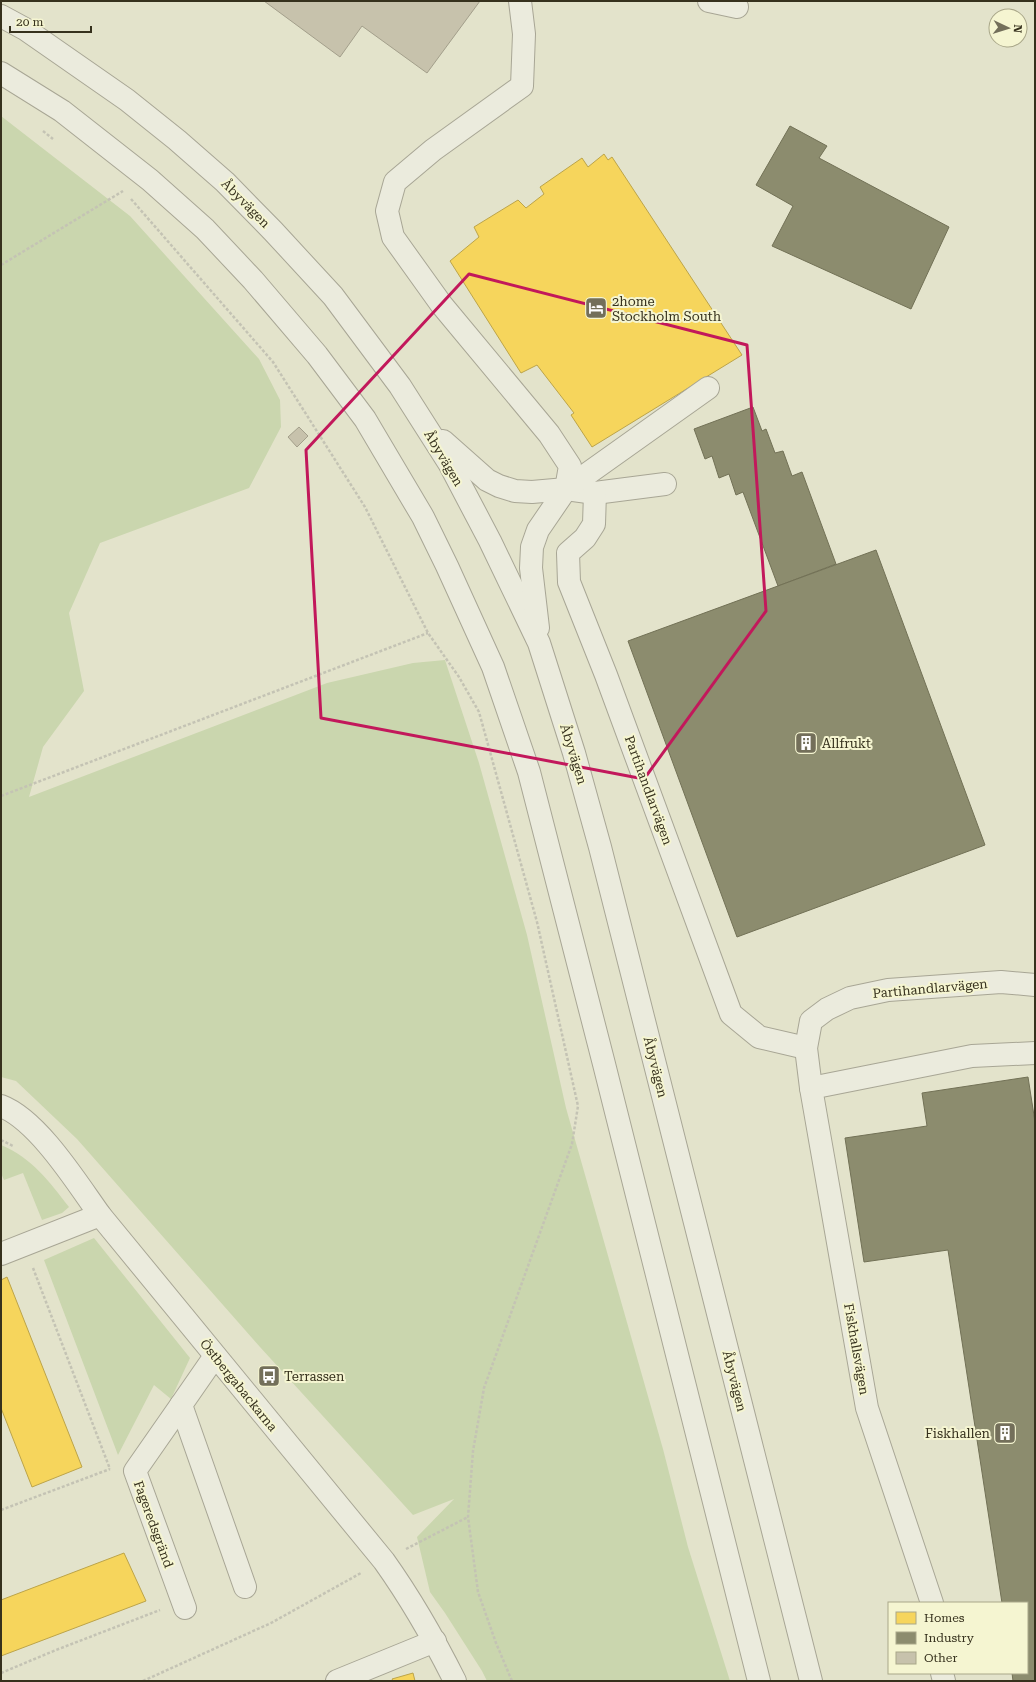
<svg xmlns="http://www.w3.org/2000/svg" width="1036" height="1682" viewBox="0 0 1036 1682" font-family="'Roboto Serif',serif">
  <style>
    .green { fill: #cad6ae }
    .homes { fill: #f6d55c; stroke: #bca449 }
    .industry { fill: #8c8c6e; stroke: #727156 }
    .building { fill: #c7c2ac; stroke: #a39f8b }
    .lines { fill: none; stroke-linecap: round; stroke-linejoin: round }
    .minor-casing { stroke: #a8a695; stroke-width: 24 }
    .path { stroke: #c4c3b4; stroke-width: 2.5; stroke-dasharray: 3 2; stroke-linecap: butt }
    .minor { stroke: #ebebdd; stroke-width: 22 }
    .marked { fill: none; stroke: #c2185b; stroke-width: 3; stroke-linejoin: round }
    .labels { text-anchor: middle; stroke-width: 4; stroke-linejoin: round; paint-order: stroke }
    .street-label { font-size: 13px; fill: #36311d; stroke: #f5f5d1 }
    .poi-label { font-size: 13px; fill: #36311d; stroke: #f5f5d1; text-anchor: start }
  </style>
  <rect width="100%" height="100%" fill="#e3e3cb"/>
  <g class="green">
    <path d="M1,116L130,216L259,359L280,400L281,427L249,488L100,543L69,613L84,691L43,747L29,797L327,683L413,663L445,660L479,763L527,935L566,1108L663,1449L688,1547L730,1681H487L482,1671L445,1613L430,1592L417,1537L454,1499L413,1515L260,1347L77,1139L16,1081L1,1077Z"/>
    <path d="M1,1145C32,1158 49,1181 69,1207L62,1213L42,1220L23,1173L4,1180L1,1173Z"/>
    <path d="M94,1238L190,1358L171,1399L154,1385L118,1455L44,1260Z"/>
  </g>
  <g class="homes">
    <path d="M604,154L608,160L612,157L742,355L592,447L571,415L574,413L537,365L521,373L450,261L479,237L474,227L518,200L526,208L544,194L540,187L582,158L588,167Z"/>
    <path d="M7,1277L82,1467L32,1487L1,1408V1280Z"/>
    <path d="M124,1553L146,1601L1,1656V1600Z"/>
    <path d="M413,1673L415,1681H393L392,1679Z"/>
  </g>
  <g class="industry">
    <path d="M790,126L827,146L819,158L949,227L911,309L772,246L793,206L756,185Z"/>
    <path d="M753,407L762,431L766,429L775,453L783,451L792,476L802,472L836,564L778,586L743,492L736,495L729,474L719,478L712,456L705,459L694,429Z"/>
    <path d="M876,550L985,845L737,937L628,641Z"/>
    <path d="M1028,1077L1035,1122V1681H1013L1012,1673H1027V1603H1002L948,1250L864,1262L845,1138L927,1126L922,1093Z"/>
  </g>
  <g class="building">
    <path d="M264,1H480L427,73L362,26L340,57Z"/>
    <path d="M299,427L308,436L297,447L288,437Z"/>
  </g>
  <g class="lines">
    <g class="minor-casing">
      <g id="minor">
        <path d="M520,1L524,34L522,86L433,150L395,182L387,211L393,237L441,304L549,434L570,466L566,489"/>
        <path d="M709,1L737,7"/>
        <path d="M1,16L25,29L127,100L177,140L225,182L273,231L333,296L400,386L449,463L490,541L539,643L574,753L600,847L811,1681"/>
        <path d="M1,73L62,111L150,180L205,229L253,280L317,355L365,419L423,517L447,566L493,667L529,772L604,1064L759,1681"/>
        <path d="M443,441L487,480L499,486L515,491L532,492L566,489L595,493L665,484"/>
        <path d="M595,493L594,524L585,538L568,553L569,582L606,675L731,1014L759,1037L806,1048"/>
        <path d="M538,628L531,568L532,547L538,530L566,489L708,388"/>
        <path d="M811,1088L972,1056L1035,1053"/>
        <path d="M1,1106C38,1120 77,1183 100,1215L384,1561C411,1599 434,1639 455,1681"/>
        <path d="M1,1254L100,1215"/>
        <path d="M215,1356L181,1405L245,1587"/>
        <path d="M181,1405L135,1471L185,1608"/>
        <path d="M932,1603L867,1408L811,1088L806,1048L811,1021L827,1009L850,998L888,990L1001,982L1035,985"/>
        <path d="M942,1673L944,1681"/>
        <path d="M337,1681L435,1641"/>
      </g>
    </g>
    <g class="path">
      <path d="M43,131L53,139"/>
      <path d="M131,199L273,362L365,507L428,633L459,677L479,712L537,922L578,1106L572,1144L484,1388L473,1451L468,1517L478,1592L496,1643L512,1681"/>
      <path d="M1,265L123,191"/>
      <path d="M1,796L428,633"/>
      <path d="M1,1140L13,1146"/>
      <path d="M33,1268L110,1469"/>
      <path d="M1,1510L110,1469"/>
      <path d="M406,1549L468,1517"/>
      <path d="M1,1673L56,1650L160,1610"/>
      <path d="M143,1681L271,1623L361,1573"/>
    </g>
    <use href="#minor" class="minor"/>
  </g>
  <path class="marked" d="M469,274L747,345L766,611L644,779L321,718L306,450Z"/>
  <defs>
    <g id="hotel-square" transform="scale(1.15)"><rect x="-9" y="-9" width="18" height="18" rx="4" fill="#736f5a" stroke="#f5f5d1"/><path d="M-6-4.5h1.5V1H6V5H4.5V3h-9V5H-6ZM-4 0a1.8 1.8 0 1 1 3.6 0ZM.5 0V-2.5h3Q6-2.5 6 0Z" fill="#fff"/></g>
    <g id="building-square" transform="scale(1.15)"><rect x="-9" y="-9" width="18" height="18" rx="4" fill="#736f5a" stroke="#f5f5d1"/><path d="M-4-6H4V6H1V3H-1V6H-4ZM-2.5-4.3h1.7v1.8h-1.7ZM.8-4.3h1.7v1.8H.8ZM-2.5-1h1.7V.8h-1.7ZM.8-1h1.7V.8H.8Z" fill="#fff"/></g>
    <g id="bus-square" transform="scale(1.15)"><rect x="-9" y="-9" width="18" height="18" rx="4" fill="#736f5a" stroke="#f5f5d1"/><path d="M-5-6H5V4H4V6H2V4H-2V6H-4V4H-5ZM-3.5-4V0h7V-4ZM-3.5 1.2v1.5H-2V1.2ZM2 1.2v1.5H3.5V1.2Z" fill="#fff"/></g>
  </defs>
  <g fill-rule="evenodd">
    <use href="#hotel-square" x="596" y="308"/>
    <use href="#building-square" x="806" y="743"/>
    <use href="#bus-square" x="269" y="1376"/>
    <use href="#building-square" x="1005" y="1433"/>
  </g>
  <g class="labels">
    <g class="street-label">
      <text transform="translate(246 203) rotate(45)" y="5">Åbyvägen</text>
      <text transform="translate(444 458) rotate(59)" y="5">Åbyvägen</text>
      <text transform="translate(574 754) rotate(73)" y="5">Åbyvägen</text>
      <text transform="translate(649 790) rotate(70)" y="5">Partihandlarvägen</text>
      <text transform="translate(930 988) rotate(-5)" y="5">Partihandlarvägen</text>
      <text transform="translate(656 1067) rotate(76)" y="5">Åbyvägen</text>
      <text transform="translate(857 1349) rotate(80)" y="5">Fiskhallsvägen</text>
      <text transform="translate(735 1381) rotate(76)" y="5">Åbyvägen</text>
      <text transform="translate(239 1385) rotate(51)" y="5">Östbergabackarna</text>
      <text transform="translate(154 1524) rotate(70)" y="5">Fageredsgränd</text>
    </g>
    <g class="poi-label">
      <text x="612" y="306">2home<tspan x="612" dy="15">Stockholm South</tspan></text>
      <text x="822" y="748">Allfrukt</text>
      <text x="284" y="1381">Terrassen</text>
      <text x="990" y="1438" text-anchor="end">Fiskhallen</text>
    </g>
  </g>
  <rect width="1036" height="1682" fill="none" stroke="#36311d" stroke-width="4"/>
  <rect x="888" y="1602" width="140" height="72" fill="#f5f5d1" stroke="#a9a789"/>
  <rect x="896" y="1612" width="20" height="12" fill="#f6d55c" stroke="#a9a789"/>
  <text x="924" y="1622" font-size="12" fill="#36311d">Homes</text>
  <rect x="896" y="1632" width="20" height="12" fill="#8c8c6e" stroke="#a9a789"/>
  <text x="924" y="1642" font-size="12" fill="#36311d">Industry</text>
  <rect x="896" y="1652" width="20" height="12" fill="#c7c2ac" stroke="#a9a789"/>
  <text x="924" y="1662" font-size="12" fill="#36311d">Other</text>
  <g transform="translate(1008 28) rotate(94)"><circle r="19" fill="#f5f5d1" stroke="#a9a789"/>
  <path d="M0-3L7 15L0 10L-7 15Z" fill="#736f5a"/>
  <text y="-6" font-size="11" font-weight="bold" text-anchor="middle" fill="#36311d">N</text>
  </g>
  <path d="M10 26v6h81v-6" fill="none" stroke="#36311d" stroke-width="2"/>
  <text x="16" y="26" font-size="12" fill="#36311d" stroke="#f5f5d1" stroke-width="3" paint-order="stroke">20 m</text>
</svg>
